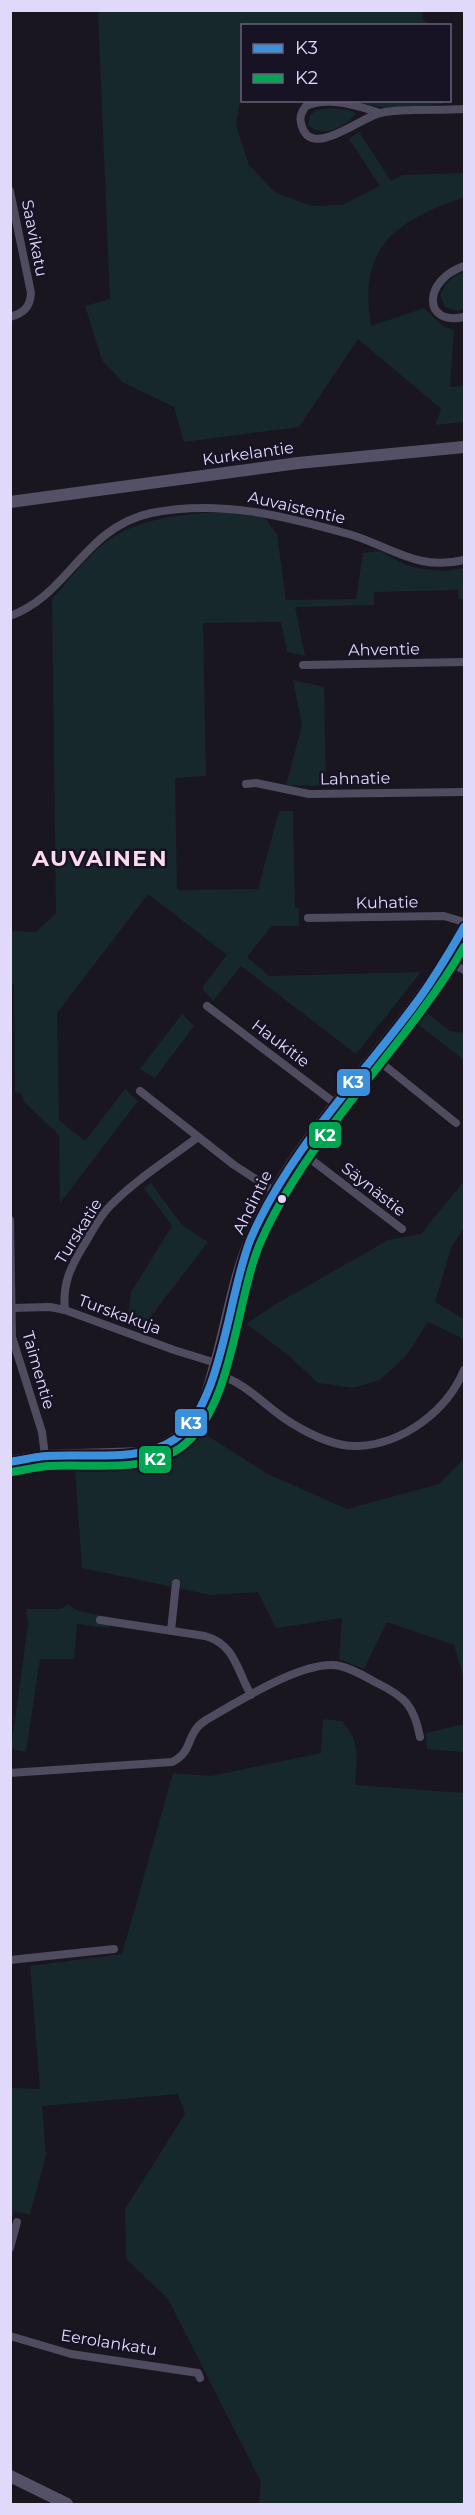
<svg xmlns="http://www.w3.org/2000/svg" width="475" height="2515" viewBox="0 0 475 2515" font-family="Montserrat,sans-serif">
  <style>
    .green { fill: #16282b }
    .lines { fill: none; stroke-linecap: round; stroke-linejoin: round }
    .street { stroke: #4f4c5f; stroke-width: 8 }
    .secondary { stroke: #545065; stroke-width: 12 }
    .bus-1-casing { stroke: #171224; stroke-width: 12 }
    .bus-2-casing { stroke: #171224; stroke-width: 12 }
    .bus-1 { stroke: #3a90db; stroke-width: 8 }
    .bus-2 { stroke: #00a651; stroke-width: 8 }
    .bus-dot { fill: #e1d9fa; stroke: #171224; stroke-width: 2 }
    .labels { text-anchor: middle; stroke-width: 5; stroke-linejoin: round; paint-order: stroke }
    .street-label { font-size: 16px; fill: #e1d9fa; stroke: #171224 }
    .district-label { font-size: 22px; font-weight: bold; letter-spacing: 1.5px; fill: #fbdbeb; stroke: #171224 }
    .line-badge { stroke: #171224; stroke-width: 2 }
    .badge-label { font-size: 16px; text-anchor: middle; font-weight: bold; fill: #fff }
  </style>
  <rect width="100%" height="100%" fill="#191620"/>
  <g class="green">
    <path d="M98,11H422V19L431,25L243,26L242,90L236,125L249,165L276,193L312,206L342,205L380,186L349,139L359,132L391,181L402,175L464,173V197C395,222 358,245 371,326L424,308L443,326L454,330L450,387L464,386V422L435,425L441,409L358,339L299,427L184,442L174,407L122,382L102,360L85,306L110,299Z"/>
    <path d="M442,100V104L386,108L348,101Z"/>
    <path d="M330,108L350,110L356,114C344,127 323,139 308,125L310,116L316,110Z"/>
    <path d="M464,272V309L457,311L445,307L440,296C445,283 451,276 464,272Z"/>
    <path d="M224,512L264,517L277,534L286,600L356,599L363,553L380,551L406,565L423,569L443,571L464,568V599H459L458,590L374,592V605L295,607L305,656L287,652L281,622L203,623L206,776L175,778L177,890L258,889L279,811H293L295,908H299V926H272L247,957L269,976L421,972L356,1054L241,966L213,1001L202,988L227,955L148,894L57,1013L59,1120L85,1141L125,1089L138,1101L60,1203L59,1135L24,1102L21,1094L15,1092L14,985L11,984V931L36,932L56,913L52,599C70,579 86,557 107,541C141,517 184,514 224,512Z"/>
    <path d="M293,680L324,687L326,786L286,785L302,725Z"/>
    <path d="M426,1012L450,1031L464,1033V1060L416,1023Z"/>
    <path d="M182,1014L194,1026L155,1078L140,1069Z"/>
    <path d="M464,1181V1227L451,1248L435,1302L464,1319V1339L428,1322L406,1356L380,1380L353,1388L318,1383L287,1354L246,1324L276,1304L388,1240L421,1234Z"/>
    <path d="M151,1183L182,1225L208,1242L141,1329L127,1324L131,1292L172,1226L144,1188Z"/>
    <path d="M203,1433L268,1474L347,1509L439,1484L464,1459V1680L454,1645L387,1622L364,1669L339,1659L342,1618L276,1628L258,1592L211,1595L82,1568L75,1468L157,1461L191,1447Z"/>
    <path d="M68,1604L78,1611L111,1617L109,1628L77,1624L74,1659H40L26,1752L11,1749L28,1624L26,1609H61Z"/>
    <path d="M323,1719L342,1721C362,1743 356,1757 355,1785L464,1793V2504H259L261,2482L168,2299L126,2259L125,2209L185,2114L178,2094L42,2106L46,2155L30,2215L14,2211L11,2224V2088L40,2089L30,1966L122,1954L173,1773L211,1776L321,1753Z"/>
    <path d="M464,1724V1752L427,1749L426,1733Z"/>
  </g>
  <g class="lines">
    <g class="street">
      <path d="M380,113C359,106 328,96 306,106C302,111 299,117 301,123C309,162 361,117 380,113C403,108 440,111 464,109"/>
      <path d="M10,191L31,293C30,307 24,313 10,317"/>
      <path d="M464,266C423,280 422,326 464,317"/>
      <path d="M10,616C69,595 83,528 151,513C220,499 285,516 352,535C393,548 418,571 464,560"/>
      <path d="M303,665L464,662"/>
      <path d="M246,784L256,783L309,794L464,792"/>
      <path d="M308,918L444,916L464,922"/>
      <path d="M447,961L464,970"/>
      <path d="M207,1006L336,1104"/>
      <path d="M374,1057L456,1123"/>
      <path d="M140,1091L234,1165L274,1191"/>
      <path d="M300,1151L402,1229"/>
      <path d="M10,1220L12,1337L42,1432L45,1456"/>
      <path d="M11,1308L50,1307L65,1310L174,1350L216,1363"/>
      <path d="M65,1310C62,1284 71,1266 84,1245C92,1232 99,1217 110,1206C135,1180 169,1159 198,1137"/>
      <path d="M214,1373C250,1384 263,1406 293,1424C311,1435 337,1447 358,1446C403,1444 447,1411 464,1370"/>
      <path d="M100,1620L205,1636C235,1644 237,1671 251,1695"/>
      <path d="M171,1631L176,1583"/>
      <path d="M10,1773L172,1762C194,1752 185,1733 206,1720C236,1703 306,1658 340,1666C353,1669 366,1677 377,1683C405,1697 414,1705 420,1737"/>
      <path d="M10,1960L114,1949"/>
      <path d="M10,2248L17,2222"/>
      <path d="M10,2336L71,2354L198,2373L200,2378"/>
    </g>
    <g class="secondary">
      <path d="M10,502L298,463L464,447"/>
      <path d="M10,1462L45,1456L144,1453C166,1447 185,1435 197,1414C207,1399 211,1380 216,1363C228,1321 234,1277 252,1236C302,1120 406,1039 464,927"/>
      <path d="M10,2476L67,2504"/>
    </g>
    <g class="bus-1-casing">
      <path id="bus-1" d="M10,1462C22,1460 34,1457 46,1456C87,1453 141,1463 175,1439C223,1404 228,1293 251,1238C289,1151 357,1082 413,1007C432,982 448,955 464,927"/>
    </g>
    <g class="bus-2-casing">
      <path id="bus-2" d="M12,1472C24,1470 36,1467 48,1466C91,1463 143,1474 180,1448C234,1410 235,1300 261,1241C310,1131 404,1050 464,947"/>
    </g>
    <use href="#bus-1" class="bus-1"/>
    <use href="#bus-2" class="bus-2"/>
  </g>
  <circle class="bus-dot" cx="282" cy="1199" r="5"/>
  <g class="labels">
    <g class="street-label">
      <text transform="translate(35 238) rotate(79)" y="6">Saavikatu</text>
      <text transform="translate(248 453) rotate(-8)" y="6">Kurkelantie</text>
      <text transform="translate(297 507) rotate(13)" y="6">Auvaistentie</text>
      <text transform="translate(384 649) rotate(-1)" y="6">Ahventie</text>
      <text transform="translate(355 778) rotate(-1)" y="6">Lahnatie</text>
      <text transform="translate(387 902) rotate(-1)" y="6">Kuhatie</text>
      <text transform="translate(281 1043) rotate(37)" y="6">Haukitie</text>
      <text transform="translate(374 1189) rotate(38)" y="6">Säynästie</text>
      <text transform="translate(252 1202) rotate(-64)" y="6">Ahdintie</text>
      <text transform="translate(78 1231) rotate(-58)" y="6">Turskatie</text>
      <text transform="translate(120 1314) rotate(20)" y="6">Turskakuja</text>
      <text transform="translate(39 1370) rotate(74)" y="6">Taimentie</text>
      <text transform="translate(109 2342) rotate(9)" y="6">Eerolankatu</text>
    </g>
    <g class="district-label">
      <text x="100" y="866">AUVAINEN</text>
    </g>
  </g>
  <g class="line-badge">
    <rect x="336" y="1068" width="35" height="29" rx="6" fill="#3a90db"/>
    <rect x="308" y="1121" width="34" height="28" rx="6" fill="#00a651"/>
    <rect x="174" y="1408" width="34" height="29" rx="6" fill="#3a90db"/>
    <rect x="138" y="1445" width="34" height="29" rx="6" fill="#00a651"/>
  </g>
  <g class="badge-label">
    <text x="353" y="1088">K3</text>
    <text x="325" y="1141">K2</text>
    <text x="191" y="1429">K3</text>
    <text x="155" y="1465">K2</text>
  </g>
  <rect width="475" height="2515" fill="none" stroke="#e1d9fa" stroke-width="24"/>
  <rect x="241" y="24" width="210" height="78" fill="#171224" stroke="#68627a" stroke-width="1.5"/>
  <rect x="253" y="44" width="30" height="9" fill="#3a90db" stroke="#68627a" stroke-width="1.5"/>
  <text x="295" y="54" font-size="18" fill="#e1d9fa">K3</text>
  <rect x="253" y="74" width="30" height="9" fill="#00a651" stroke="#68627a" stroke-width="1.5"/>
  <text x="295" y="84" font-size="18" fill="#e1d9fa">K2</text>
</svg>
